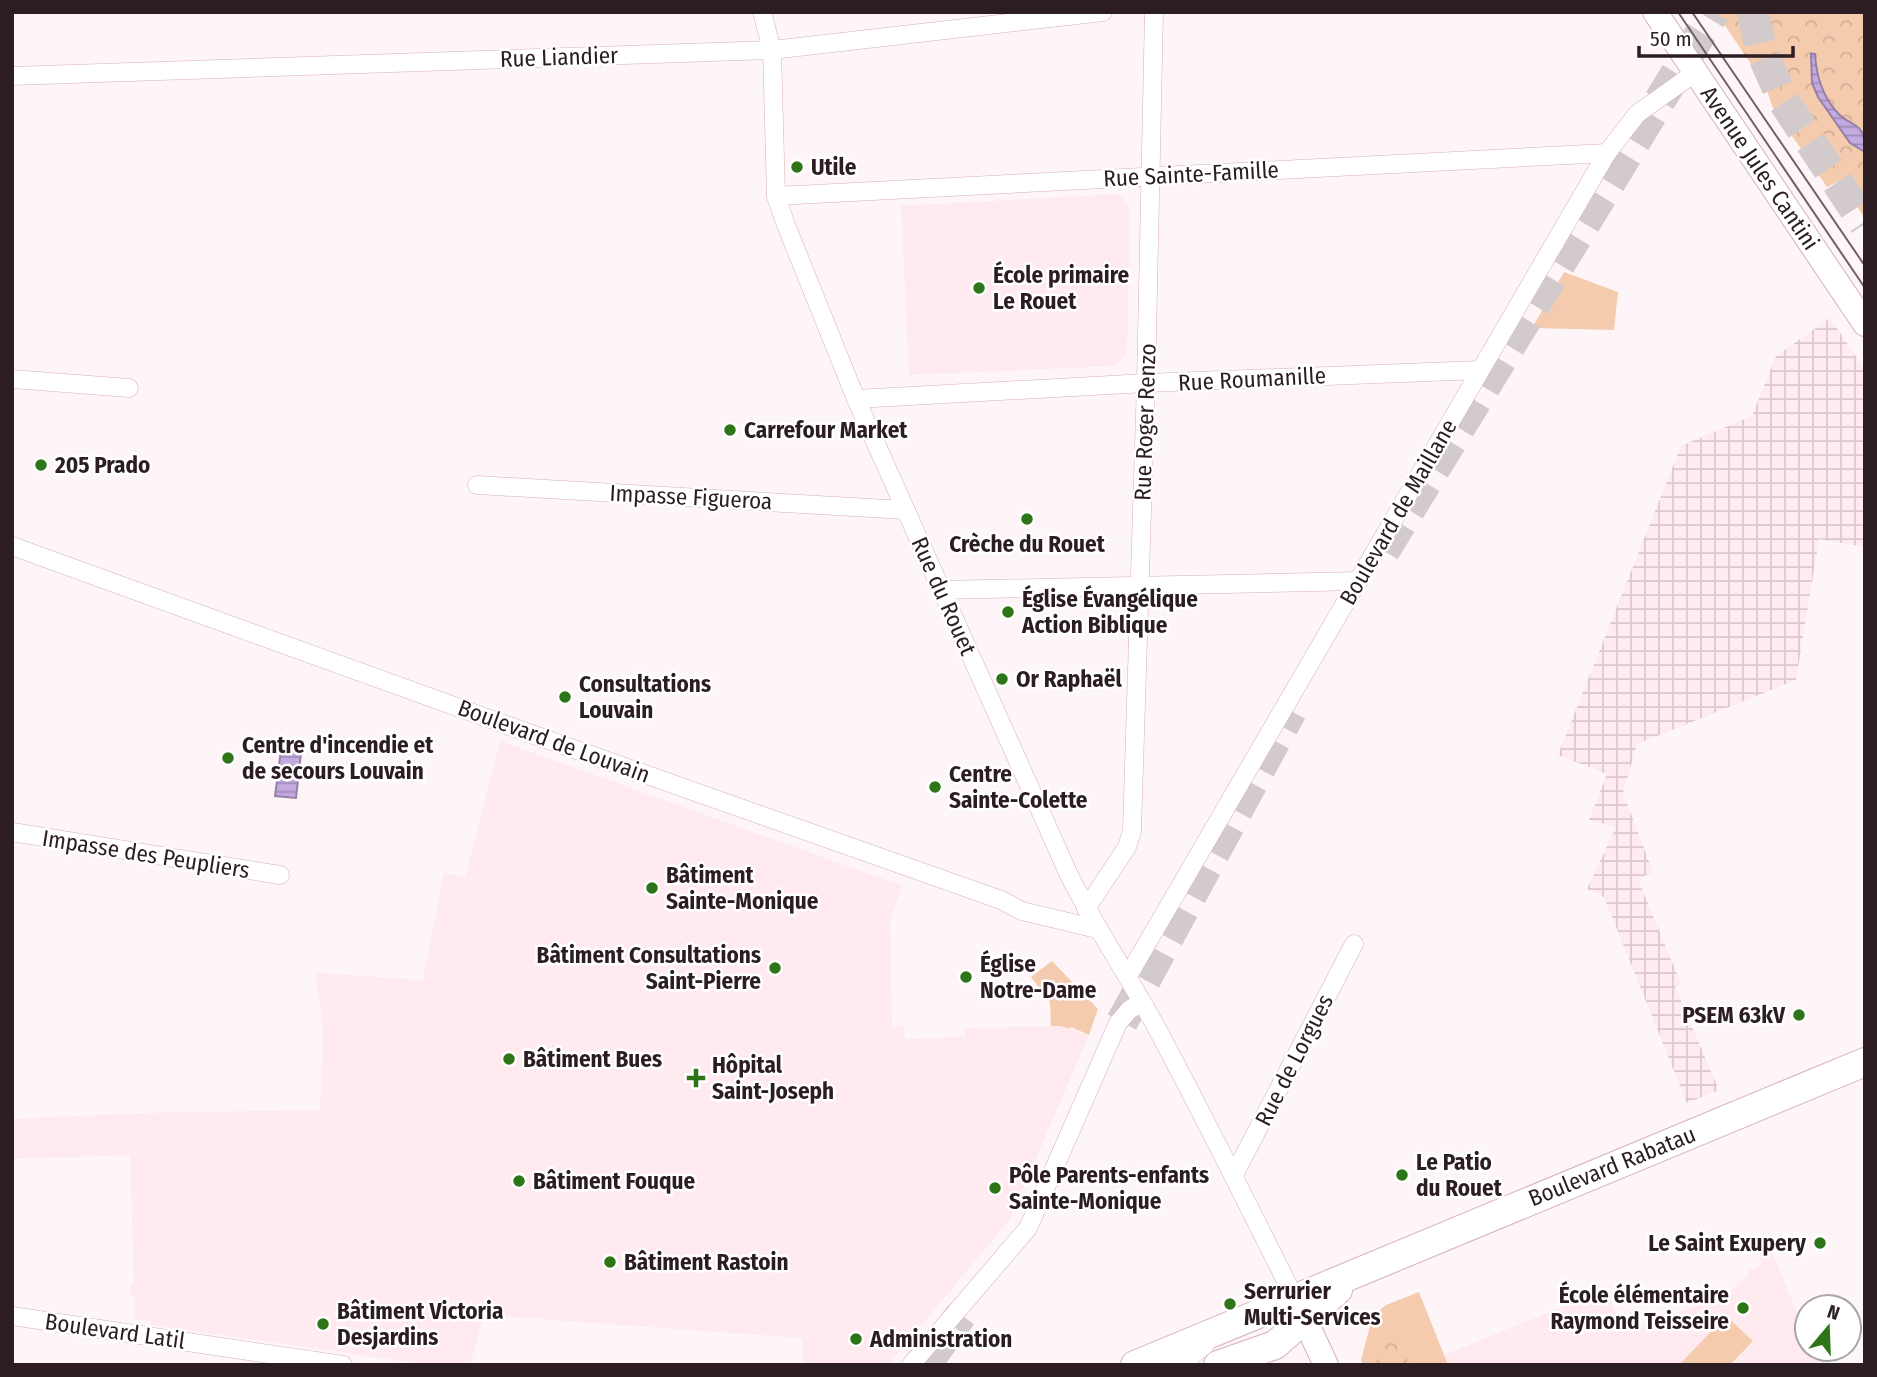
<svg xmlns="http://www.w3.org/2000/svg" width="1877" height="1377" viewBox="0 0 1877 1377" font-family="'Fira Sans Condensed',sans-serif">
  <style>
    .built { fill: #feeaef }
    .industrial { fill: url(#industrial-grid) }
    .green { fill: #f5cbae }
    .park { fill: url(#park-crowns) }
    .water { fill: url(#water-rules); stroke: #9680a7; stroke-width: 2 }
    .lines { fill: none; stroke-linecap: round; stroke-linejoin: round }
    .highway-tunnel { stroke: #d3cacc; stroke-width: 32; stroke-dasharray: 32 16; stroke-linecap: butt }
    .street-casing { stroke: #d6b0ba; stroke-width: 19 }
    .secondary-casing { stroke: #d6b0ba; stroke-width: 26 }
    .primary-casing { stroke: #d6b0ba; stroke-width: 30 }
    .street { stroke: #fff; stroke-width: 18 }
    .secondary { stroke: #fff; stroke-width: 24 }
    .primary { stroke: #fff; stroke-width: 28 }
    .tram { stroke: #6f6266; stroke-width: 2 }
    .poi-dot { fill: #2e7518; stroke: #fff; stroke-width: 2.5 }
    .labels { text-anchor: middle; stroke-width: 5; stroke-linejoin: round; paint-order: stroke }
    .street-label { font-size: 23px; fill: #2b1d21; stroke: #fff }
    .poi-label { font-size: 23px; font-weight: bold; fill: #2b1d21; stroke: #fff; text-anchor: start }
  </style>
  <defs>
    <pattern id="industrial-grid" width="8" height="8" patternUnits="userSpaceOnUse" patternTransform="scale(1.75)"><rect width="8" height="8" fill="#feeaef"/><path d="M0 4h8M4 0v8" fill="none" stroke="#dac8cd"/></pattern>
    <pattern id="park-crowns" width="20" height="18" patternUnits="userSpaceOnUse" patternTransform="scale(1.75)"><rect width="20" height="18" fill="#f5cbae"/><path d="M2 6a3 3 0 1 1 6 0M12 15a3 3 0 1 1 6 0" fill="none" stroke="#d2ae95"/></pattern>
    <pattern id="water-rules" width="6" height="5" patternUnits="userSpaceOnUse" patternTransform="scale(1.75)"><rect width="6" height="5" fill="#c4aae1"/><path d="M0 2.5h6" fill="none" stroke="#9f8ab6"/></pattern>
  </defs>
  <rect width="100%" height="100%" fill="#fdf5f7"/>
  <g class="built">
    <path d="M1118,194L1130,207L1127,353L1114,366L909,375L901,206Z"/>
    <path d="M500,741L903,886L890,920L892,1026H904L905,1039L965,1037V1028L1061,1026L1089,1035L1010,1219L888,1365H802L803,1338L484,1315L470,1365H430L150,1325L151,1321L135,1319V1297L130,1296V1285L134,1284L130,1155L12,1159V1119L143,1113L320,1110L323,1046L322,1018L315,977L317,973L423,980L444,873L465,878Z"/>
    <path d="M1772,1251L1807,1337V1349H1812L1818,1365H1448L1444,1355L1606,1289L1620,1324L1634,1330L1730,1292L1749,1275L1748,1271L1762,1265L1759,1256Z"/>
  </g>
  <path class="industrial" d="M1830,318L1865,370V547L1819,539L1796,680L1637,744L1623,793L1653,872L1638,879L1681,984L1675,987L1719,1090L1687,1103L1604,897L1587,889L1616,827L1589,820L1607,774L1558,755L1681,446L1752,416L1776,356Z"/>
  <g class="green">
    <path d="M1564,272L1618,292L1614,330L1532,328Z"/>
    <path d="M1052,961L1098,1009L1089,1035L1071,1027L1070,1029L1061,1026H1051L1050,1002L1031,977Z"/>
    <path d="M1419,1292L1448,1365H1363L1361,1360L1373,1315L1386,1305Z"/>
    <path d="M1726,1316L1753,1341L1730,1365H1679Z"/>
  </g>
  <g class="park">
    <path d="M1716,12H1865V218L1839,181L1827,187L1773,108L1765,85Z"/>
    <path d="M1397,1332L1410,1365H1378L1375,1357L1380,1339Z"/>
  </g>
  <g class="water">
    <path d="M1811,54H1815C1816,74 1822,94 1835,110C1851,130 1865,118 1865,152L1850,143L1818,97L1812,83Z"/>
    <path d="M281,750L301,753L296,798L275,796Z"/>
  </g>
  <g class="lines">
    <g class="highway-tunnel">
      <path d="M1753,12L1761,50L1783,100L1865,224"/>
      <path d="M1384,551L1714,12"/>
      <path d="M1122,1022L1291,711"/>
      <path d="M925,1365L961,1315"/>
    </g>
    <g class="street-casing">
      <g id="street">
        <path d="M762,12L772,50L776,196L786,225L856,399L1069,875C1095,926 1126,973 1154,1023C1203,1114 1249,1207 1295,1299"/>
        <path d="M12,76L772,50L1103,12"/>
        <path d="M776,196L1607,153"/>
        <path d="M12,379L129,388"/>
        <path d="M856,399L1146,383L1480,370"/>
        <path d="M477,485L905,510"/>
        <path d="M12,546L537,736L1001,900L1022,911L1097,929"/>
        <path d="M942,590L1359,581"/>
        <path d="M12,832L280,875"/>
        <path d="M1086,909L1127,847L1132,831L1146,383L1154,12"/>
        <path d="M1128,976L1607,153L1637,114L1696,72"/>
        <path d="M1234,1175L1354,944"/>
        <path d="M12,1316L343,1365"/>
        <path d="M911,1365L1028,1228L1118,1023L1129,1010L1142,1002"/>
        <path d="M1179,1365L1205,1345"/>
      </g>
    </g>
    <g class="secondary-casing">
      <g id="secondary">
        <path d="M1655,12L1865,324"/>
        <path d="M1297,1303L1326,1365"/>
      </g>
    </g>
    <g class="primary-casing">
      <g id="primary">
        <path d="M1135,1365L1865,1062"/>
        <path d="M1218,1365L1275,1345L1338,1290"/>
      </g>
    </g>
    <use href="#street" class="street"/>
    <use href="#secondary" class="secondary"/>
    <use href="#primary" class="primary"/>
    <g class="tram">
      <path d="M1678,12L1865,288"/>
      <path d="M1692,12L1865,266"/>
    </g>
  </g>
  <g class="poi-dot">
    <circle cx="797" cy="167" r="7"/>
    <circle cx="979" cy="288" r="7"/>
    <circle cx="730" cy="430" r="7"/>
    <circle cx="41" cy="465" r="7"/>
    <circle cx="1027" cy="519" r="7"/>
    <circle cx="1008" cy="612" r="7"/>
    <circle cx="1002" cy="679" r="7"/>
    <circle cx="565" cy="697" r="7"/>
    <circle cx="228" cy="758" r="7"/>
    <circle cx="935" cy="787" r="7"/>
    <circle cx="652" cy="888" r="7"/>
    <circle cx="775" cy="968" r="7"/>
    <circle cx="966" cy="977" r="7"/>
    <circle cx="1799" cy="1015" r="7"/>
    <circle cx="509" cy="1059" r="7"/>
    <path d="M692.5 1067.5h7v7h7v7h-7v7h-7v-7h-7v-7h7z"/>
    <circle cx="1402" cy="1175" r="7"/>
    <circle cx="519" cy="1181" r="7"/>
    <circle cx="995" cy="1188" r="7"/>
    <circle cx="1820" cy="1243" r="7"/>
    <circle cx="610" cy="1262" r="7"/>
    <circle cx="1230" cy="1304" r="7"/>
    <circle cx="1743" cy="1308" r="7"/>
    <circle cx="323" cy="1324" r="7"/>
    <circle cx="856" cy="1339" r="7"/>
  </g>
  <g class="labels">
    <g class="street-label">
      <text transform="translate(559 57) rotate(-2)" y="8">Rue Liandier</text>
      <text transform="translate(1760 168) rotate(56)" y="8">Avenue Jules Cantini</text>
      <text transform="translate(1191 174) rotate(-3)" y="8">Rue Sainte-Famille</text>
      <text transform="translate(1252 379) rotate(-3)" y="8">Rue Roumanille</text>
      <text transform="translate(1145 422) rotate(-88)" y="8">Rue Roger Renzo</text>
      <text transform="translate(691 497) rotate(3)" y="8">Impasse Figueroa</text>
      <text transform="translate(1398 512) rotate(-60)" y="8">Boulevard de Maillane</text>
      <text transform="translate(944 596) rotate(66)" y="8">Rue du Rouet</text>
      <text transform="translate(554 741) rotate(20)" y="8">Boulevard de Louvain</text>
      <text transform="translate(146 854) rotate(9)" y="8">Impasse des Peupliers</text>
      <text transform="translate(1294 1060) rotate(-63)" y="8">Rue de Lorgues</text>
      <text transform="translate(1612 1166) rotate(-22)" y="8">Boulevard Rabatau</text>
      <text transform="translate(115 1331) rotate(8)" y="8">Boulevard Latil</text>
    </g>
    <g class="poi-label">
      <text x="811" y="175">Utile</text>
      <text x="993" y="283">École primaire<tspan x="993" dy="26">Le Rouet</tspan></text>
      <text x="744" y="438">Carrefour Market</text>
      <text x="55" y="473">205 Prado</text>
      <text x="1027" y="552" text-anchor="middle">Crèche du Rouet</text>
      <text x="1022" y="607">Église Évangélique<tspan x="1022" dy="26">Action Biblique</tspan></text>
      <text x="1016" y="687">Or Raphaël</text>
      <text x="579" y="692">Consultations<tspan x="579" dy="26">Louvain</tspan></text>
      <text x="242" y="753">Centre d'incendie et<tspan x="242" dy="26">de secours Louvain</tspan></text>
      <text x="949" y="782">Centre<tspan x="949" dy="26">Sainte-Colette</tspan></text>
      <text x="666" y="883">Bâtiment<tspan x="666" dy="26">Sainte-Monique</tspan></text>
      <text x="761" y="963" text-anchor="end">Bâtiment Consultations<tspan x="761" dy="26">Saint-Pierre</tspan></text>
      <text x="980" y="972">Église<tspan x="980" dy="26">Notre-Dame</tspan></text>
      <text x="1785" y="1023" text-anchor="end">PSEM 63kV</text>
      <text x="523" y="1067">Bâtiment Bues</text>
      <text x="712" y="1073">Hôpital<tspan x="712" dy="26">Saint-Joseph</tspan></text>
      <text x="1416" y="1170">Le Patio<tspan x="1416" dy="26">du Rouet</tspan></text>
      <text x="1009" y="1183">Pôle Parents-enfants<tspan x="1009" dy="26">Sainte-Monique</tspan></text>
      <text x="533" y="1189">Bâtiment Fouque</text>
      <text x="1806" y="1251" text-anchor="end">Le Saint Exupery</text>
      <text x="624" y="1270">Bâtiment Rastoin</text>
      <text x="1244" y="1299">Serrurier<tspan x="1244" dy="26">Multi-Services</tspan></text>
      <text x="1729" y="1303" text-anchor="end">École élémentaire<tspan x="1729" dy="26">Raymond Teisseire</tspan></text>
      <text x="337" y="1319">Bâtiment Victoria<tspan x="337" dy="26">Desjardins</tspan></text>
      <text x="870" y="1347">Administration</text>
    </g>
  </g>
  <rect width="1877" height="1377" fill="none" stroke="#2b1d21" stroke-width="28"/>
  <g transform="translate(1828 1328) rotate(19)"><circle r="33" fill="#ffffff" stroke="#aaa5a6" stroke-width="2"/>
  <path d="M0-5L12 26L0 18L-12 26Z" fill="#2e7518"/>
  <text y="-10" font-size="19" font-weight="bold" text-anchor="middle" fill="#2b1d21">N</text>
  </g>
  <path d="M1639 46v10h154v-10" fill="none" stroke="#2b1d21" stroke-width="3.5"/>
  <text x="1650" y="46" font-size="21" fill="#2b1d21" stroke="#ffffff" stroke-width="5" paint-order="stroke">50 m</text>
</svg>
